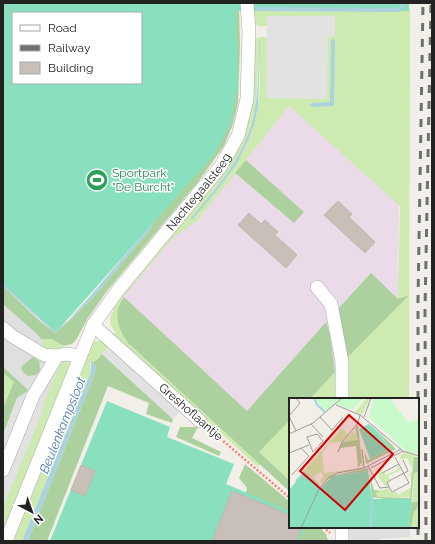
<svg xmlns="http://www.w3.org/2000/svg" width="435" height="544" viewBox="0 0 435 544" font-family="Raleway,sans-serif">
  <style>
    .residential { fill: #e0dfdf }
    .industrial { fill: #ebdbe8 }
    .grass { fill: #cdebb0; fill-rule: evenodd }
    .forest { fill: #add19e }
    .pitch { fill: #88e0be; fill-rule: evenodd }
    .parking { fill: #e2e2e2 }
    .water { fill: #aad3df }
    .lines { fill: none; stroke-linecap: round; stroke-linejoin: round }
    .stream { stroke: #aad3df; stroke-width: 4 }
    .building { fill: #c7bfb8; stroke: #c4b6ab }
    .minor-casing { stroke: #a9a9a9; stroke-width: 14 }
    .path { stroke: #fa8072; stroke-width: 2.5; stroke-dasharray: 2 2; stroke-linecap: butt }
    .minor { stroke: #fff; stroke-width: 13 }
    .rail { stroke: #707070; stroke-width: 3; stroke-dasharray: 8 8; stroke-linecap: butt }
    .labels { text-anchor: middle; stroke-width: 3; stroke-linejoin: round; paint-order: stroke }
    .leisure-label { font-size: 12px; fill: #27864d; stroke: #fff; text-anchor: start }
    .street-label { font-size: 12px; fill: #222; stroke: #fff }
    .water-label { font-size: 13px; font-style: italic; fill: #4a7aab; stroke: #fff }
    .inset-river { fill: none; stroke: #aad3df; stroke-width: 2 }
    .inset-road { fill: none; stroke: #9f9d99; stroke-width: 1 }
    .view { fill: #d40000; fill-opacity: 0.15; stroke: #d40000; stroke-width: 2 }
    .inset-edge { fill: none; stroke: #222; stroke-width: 2 }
  </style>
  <rect width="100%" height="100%" fill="#f2efe9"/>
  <g class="residential">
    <path d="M3,304L51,343L68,369L3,532Z"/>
    <path d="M347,527H410V537L379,539V541H348Z"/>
  </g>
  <path class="industrial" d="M288,100L399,203L398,305L308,399H290L258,451L112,305Z"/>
  <g class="grass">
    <path d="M251,3L410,8V12L409,399H347V358L408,295L398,299L400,206L289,106L197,221L175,236L122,298L130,345L260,464L258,467L113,334L115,332C109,324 108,318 114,310L111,307L227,166L255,39L259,37L335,36L267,25V26H259L255,24ZM259,41C259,63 261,87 258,108C250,154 221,187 191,219L234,164L247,141L256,108Z"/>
    <path d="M41,339H51L64,346L60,349L48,351L44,348Z"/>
    <path d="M95,341H103L110,345L97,360L93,362L92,361L90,363L91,372L22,541H11L89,345Z"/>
    <path d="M64,360H67L71,364L3,536V507L42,412L46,397L61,363Z"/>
    <path d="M335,372L336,399H310Z"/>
    <path d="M3,373L14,382L3,408Z"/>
    <path d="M290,420V481L259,452Z"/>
  </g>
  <g class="forest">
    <path d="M239,6L240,47L238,103L233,124L224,146L198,182L107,291L88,318L76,340L72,344L64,346L51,339H41L37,334L3,304V286L40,321L55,333L70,320L96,294L152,227V225L150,226L171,202L233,17Z"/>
    <path d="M246,160L304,212L294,223L235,173Z"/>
    <path d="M371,273L398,299L409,295L347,358L337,310Z"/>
    <path d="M124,297L247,411L326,322L330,334L335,372L310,399H290V420L259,452L290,481V492L129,344C118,330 112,313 124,297Z"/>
    <path d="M102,354L173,419L172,423L146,414L149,403L108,386L47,541H28L94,375L96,369L93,362L97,360Z"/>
    <path d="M33,357L39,361L40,370L36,375L28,376L23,372L21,368L23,365Z"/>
    <path d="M3,367L26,388L28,391L17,398L3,435V408L14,382L3,373Z"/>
    <path d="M180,427H198L192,438L221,452L219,456L176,437Z"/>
    <path d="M245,464L290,502V513L245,495L247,488L239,478Z"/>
    <path d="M304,527H319L326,534L328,541H298Z"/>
  </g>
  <g class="pitch">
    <path d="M3,3H409V11H236L238,87L229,127L212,157L57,331L54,332L3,285ZM13,13H141V83H13Z"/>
    <path d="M107,401L170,427L167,437L234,464L226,484L290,511V527H305L299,541H50Z"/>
  </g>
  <g class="parking">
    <path d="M267,16H335V36H328L327,99L266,98Z"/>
    <path d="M110,345L181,411L173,419L102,354Z"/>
    <path d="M28,391L45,399L42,412L3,507V435L17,398Z"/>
  </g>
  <g class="water">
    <path d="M260,41L258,108L254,125L248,141L236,165L213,195L192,220L191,218C219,185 248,153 255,109C259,87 258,64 259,42Z"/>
    <path d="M150,226L152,225V227L96,294L70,320L55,333L3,286V283L55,331L68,321L86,301Z"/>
    <path d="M91,361L93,362L96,369L94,375L28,541H22L91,372Z"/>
  </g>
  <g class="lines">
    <g class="stream">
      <path d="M258,9L396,10H398L402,6V3"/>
      <path d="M312,105L332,104L333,41"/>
    </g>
  </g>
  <g class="building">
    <path d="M338,201L352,214L349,217L375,242L365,253L324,215Z"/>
    <path d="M249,213L261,224L265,220L278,232L275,235L297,255L286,268L238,225Z"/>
    <path d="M81,465L95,471L85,496L71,490Z"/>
    <path d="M232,491L290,515V527H302L296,541H212Z"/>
  </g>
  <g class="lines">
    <g class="minor-casing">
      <g id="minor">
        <path d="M317,287L331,304L342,362V399"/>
        <path d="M93,325L200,421"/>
        <path d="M3,328L12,336L44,355L57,356L66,354L80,356"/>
        <path d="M3,470L33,396L57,356"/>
        <path id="s1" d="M6,541L93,325L119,289L221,166L238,136L247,99L249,32L247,3"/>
        <path d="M342,541V527"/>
      </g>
    </g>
    <g class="path">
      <path d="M208,428L290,498"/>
      <path d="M323,527L330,533"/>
    </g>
    <use href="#minor" class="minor"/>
    <g class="rail">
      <path d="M418,399V300L423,3"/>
      <path d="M418,527V541"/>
      <path d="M426,541L425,309L431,3"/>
    </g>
  </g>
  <defs>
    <g id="stadium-disc" transform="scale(1.15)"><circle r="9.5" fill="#2e9e5b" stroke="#fff"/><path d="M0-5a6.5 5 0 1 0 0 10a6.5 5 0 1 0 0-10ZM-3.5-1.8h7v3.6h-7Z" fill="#fff"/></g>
  </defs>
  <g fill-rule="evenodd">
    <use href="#stadium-disc" x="97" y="180"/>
  </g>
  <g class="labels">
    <g class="leisure-label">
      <text x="112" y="177">Sportpark<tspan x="112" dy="14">"De Burcht"</tspan></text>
    </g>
    <g class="street-label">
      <text dy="4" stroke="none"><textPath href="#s1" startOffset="403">Nachtegaalsteeg</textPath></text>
      <text transform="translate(191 412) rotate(41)" y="4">Greshoflaantje</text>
    </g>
    <g class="water-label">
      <text transform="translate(62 425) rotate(-68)" y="5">Beulenkampsloot</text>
    </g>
  </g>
  <g transform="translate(289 398)">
    <rect width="130" height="130" fill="#f2efe9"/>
    <path d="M78,0H81L73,17L66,14ZM56,12L62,14L0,85L61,14ZM53,30L59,36L52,44L41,45L33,55L35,75L71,70L73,65L70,41L74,67L72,70L45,75L33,85L31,83L35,78L31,74L24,79L31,86L29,91L30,88L14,74ZM64,33L66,36L69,34V42L54,44ZM115,54L130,59L126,58L122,99H89L85,95L99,90L102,95L107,93L109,97L123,89L121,75L124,72L118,60L113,62L110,59ZM108,67L112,72L99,78L101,82L97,83L99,87L97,89L89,79L88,71L92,70L93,75L96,74L97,77L109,71ZM130,74V103L123,107L125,75ZM130,108V130H122L125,114Z" fill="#cdebb0"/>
    <path d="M69,27L73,64L69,70L67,48L51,50L54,44L69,42L66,30ZM89,33L107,51L77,66L75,53L79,62L101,51ZM125,59H130V74L125,75L122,105L130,103V108L125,114L122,130H120L121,105L83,99L80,73L49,77L35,86L46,77L79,70L85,92L92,93L86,95L89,99L121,100Z" fill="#add19e"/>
    <path d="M26,0H74L64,12L46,6L34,15ZM85,0H100L119,24L130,21V57L116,52L80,19Z" fill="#c8facc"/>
    <path d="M80,26L89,34L101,51L81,61L70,31ZM79,73L83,101H123L120,130H0V92L15,74L32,90L43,78Z" fill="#88e0be"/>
    <path class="inset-river" d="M25,0L28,7L36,14M7,83L15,75L30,88M82,130L83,99"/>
    <path class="inset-road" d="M47,7L71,17L114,53L130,58M0,18L11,5L7,0M0,18L7,33M31,19L43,32L54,19M75,19L82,0M22,26L34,39M0,36L24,25L53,0M28,36L34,43L24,54L18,39ZM73,51L75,70M49,54L53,44L69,25L71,17M0,55L20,47M79,68L91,90L100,89L103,94L120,85L106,59M82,70L114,53M93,75L110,66M3,77L20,58L12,50M100,89L98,84L119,73L114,62M12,130L30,91L39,80L48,75L75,70L112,51"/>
    <path class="view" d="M60,17L104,56L56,112L11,73Z"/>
    <rect width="130" height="130" class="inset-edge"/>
  </g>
  <rect width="435" height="544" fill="none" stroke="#222222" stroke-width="8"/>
  <rect x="12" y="12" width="130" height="72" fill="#ffffff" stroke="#a7a7a7"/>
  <rect x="20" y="25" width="20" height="6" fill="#ffffff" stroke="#a7a7a7"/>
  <text x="48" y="32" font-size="12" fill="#222222">Road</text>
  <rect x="20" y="45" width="20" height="6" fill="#707070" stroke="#a7a7a7"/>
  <text x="48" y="52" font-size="12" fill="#222222">Railway</text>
  <rect x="20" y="62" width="20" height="12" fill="#c7bfb8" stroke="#a7a7a7"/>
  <text x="48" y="72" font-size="12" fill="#222222">Building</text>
  <g transform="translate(32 512) rotate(139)" stroke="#ffffff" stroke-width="3" paint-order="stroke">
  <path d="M0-3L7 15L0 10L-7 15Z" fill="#222222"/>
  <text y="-6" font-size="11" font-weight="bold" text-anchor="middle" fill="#222222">N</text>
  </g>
</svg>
